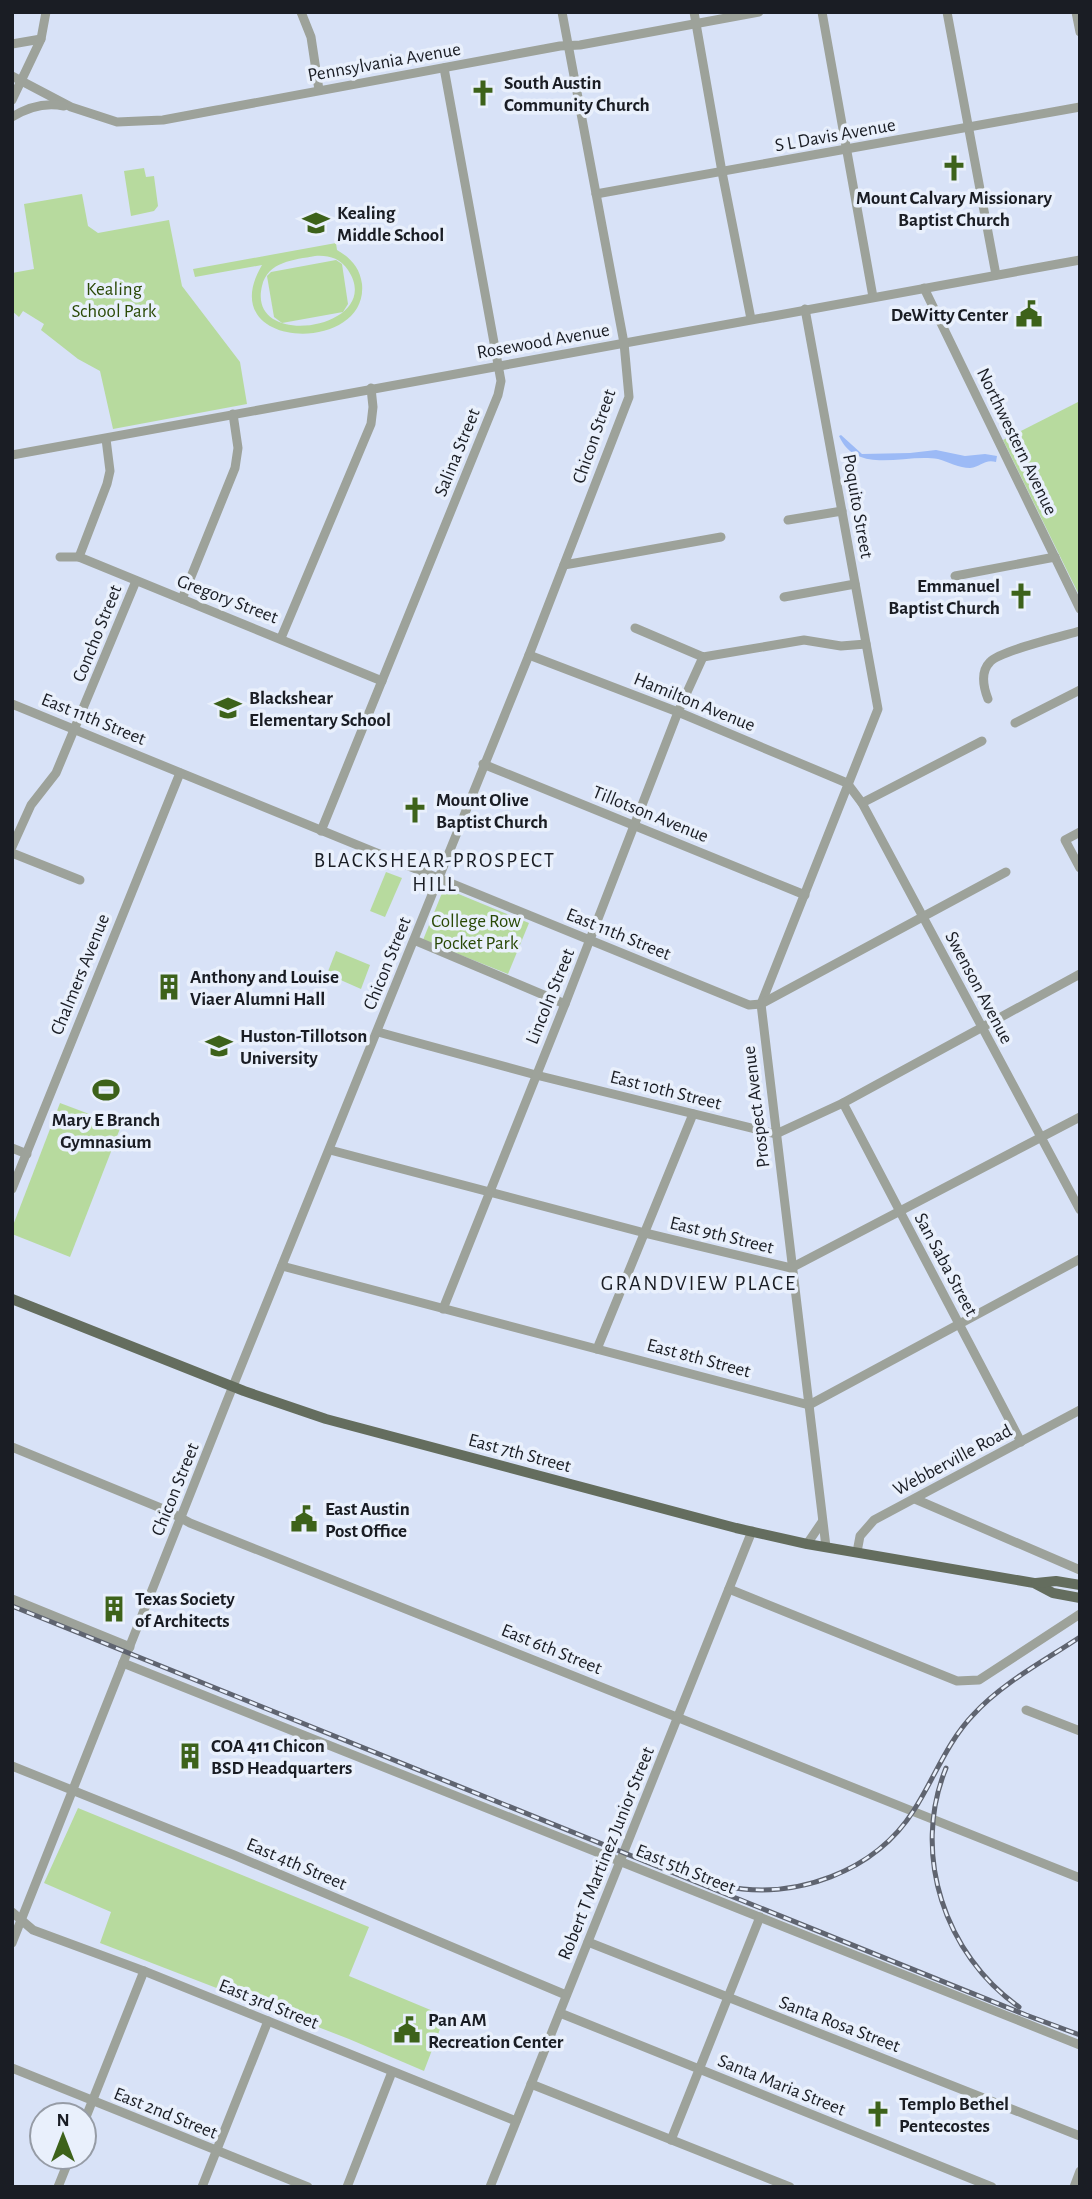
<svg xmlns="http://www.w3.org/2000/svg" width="1092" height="2199" viewBox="0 0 1092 2199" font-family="'Alegreya Sans',sans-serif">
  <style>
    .green { fill: #b7da9e; fill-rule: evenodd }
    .water { fill: #9cbaf6 }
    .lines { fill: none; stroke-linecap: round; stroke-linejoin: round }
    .minor { stroke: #9da29a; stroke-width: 9 }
    .major { stroke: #646d5e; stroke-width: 10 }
    .rail-casing { stroke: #5f6470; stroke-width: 5 }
    .rail { stroke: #e9f0fc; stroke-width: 2.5; stroke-dasharray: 8; stroke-linecap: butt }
    .labels { text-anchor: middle; stroke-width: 7; stroke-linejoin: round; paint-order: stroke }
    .street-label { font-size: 19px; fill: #1a1d24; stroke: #e9f0fc }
    .poi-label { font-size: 19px; font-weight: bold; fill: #1a1d24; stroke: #e9f0fc; text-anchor: start }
    .park-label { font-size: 19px; fill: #2a4906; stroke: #e9f0fc }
    .neighbourhood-label { font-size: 21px; letter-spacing: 2px; fill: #1a1d24; stroke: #e9f0fc }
  </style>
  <rect width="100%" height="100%" fill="#d8e2f7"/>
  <g class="green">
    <path d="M144,168L146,177L154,176L158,206L154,211L131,216L124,171Z"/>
    <path d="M82,194L88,226L98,233L169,220L182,286L240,362L247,404L113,429L100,371L78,359L41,330L44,324L23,311L19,317L12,311V273L34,269L24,204Z"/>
    <path d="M336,243L337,250C351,258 360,268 362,284C369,355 211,351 262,265L195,277L193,269ZM315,256C328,255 340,258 348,270C387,328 246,352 262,286C268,261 294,260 315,256Z"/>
    <path d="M336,260L342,264L348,304L343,312L282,323L274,317L267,276L271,272Z"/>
    <path d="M1080,401V597L1003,440Z"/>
    <path d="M386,872L402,878L385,917L370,911Z"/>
    <path d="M444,888L529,923L508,974L423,940Z"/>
    <path d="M336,951L370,965L361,989L327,974Z"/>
    <path d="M60,1103L121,1126L70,1257L12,1234V1228Z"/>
    <path d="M78,1808L369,1927L349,1976L445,2016L424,2071L349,2039L100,1943L111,1912L44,1883Z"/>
  </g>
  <path class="water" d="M841,435L862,454L910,453L936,450L965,456L985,454L997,456L996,462C984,459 981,467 970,468C959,468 949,462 938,459C905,453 857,476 839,436Z"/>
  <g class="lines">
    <g class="minor">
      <path d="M301,12L311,37L319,90"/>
      <path d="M694,12L722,172L751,319"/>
      <path d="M822,12L873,297"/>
      <path d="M947,12L996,275"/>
      <path d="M1076,12L1080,32"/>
      <path d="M12,44L41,39"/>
      <path d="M12,76L71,107L117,122L163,120L560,46L580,45L759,12"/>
      <path d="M12,100L41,39L46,12"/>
      <path d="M12,117C28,107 45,102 64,106"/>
      <path d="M596,194L1080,107"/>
      <path d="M924,288L1080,609"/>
      <path d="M805,309L878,709L761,1004L826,1547"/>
      <path d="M12,455L1080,260"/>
      <path d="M788,520L842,511"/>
      <path d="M60,557H79L382,681"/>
      <path d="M79,557L107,484L110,471L106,439"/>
      <path d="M564,565L721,537"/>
      <path d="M955,576L1055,557"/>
      <path d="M784,597L855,584"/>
      <path d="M182,599L235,468L238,448L233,414"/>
      <path d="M635,628L703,657L804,640L841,646L866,644"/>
      <path d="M281,638L371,424L373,407L371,388"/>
      <path d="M529,655L678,712L847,783L862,803L1080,1210"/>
      <path d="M988,699C983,686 980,672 990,662C999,651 1063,636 1080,631"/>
      <path d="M12,704L749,1005L761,1004L1006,872"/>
      <path d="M1015,723L1080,690"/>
      <path d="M483,764L805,895"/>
      <path d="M862,803L982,741"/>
      <path d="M321,831L498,395L501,381L444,68"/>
      <path d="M1080,832L1065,840L1080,868"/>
      <path d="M12,847L31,805L56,773L136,581"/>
      <path d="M12,853L80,880"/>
      <path d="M414,940L565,1004"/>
      <path d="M378,1032L536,1075L776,1134L843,1103L1080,974"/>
      <path d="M843,1103L1021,1442"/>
      <path d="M12,1148L27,1154"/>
      <path d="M330,1150L645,1233L791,1268L1080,1117"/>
      <path d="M12,1189L180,773"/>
      <path d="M282,1266L809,1405L1080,1259"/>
      <path d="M443,1309L565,1004L678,712L703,657"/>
      <path d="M597,1349L693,1114"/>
      <path d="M12,1447L168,1511L190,1523L1080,1878"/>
      <path d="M915,1499L1080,1570"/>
      <path d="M807,1544L822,1522"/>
      <path d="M857,1552L860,1536L874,1520L1080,1410"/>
      <path d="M729,1589L957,1681L979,1680L1080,1614"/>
      <path d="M12,1599L130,1647"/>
      <path d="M123,1663L1080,2045"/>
      <path d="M1026,1710L1080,1731"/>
      <path d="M12,1766L234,1855L566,1995"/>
      <path d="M12,1912L33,1930L144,1971L516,2121"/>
      <path d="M588,1942L1080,2136"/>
      <path d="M12,1943L227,1401L529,655L629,397L624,343L562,12"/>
      <path d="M560,2013L992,2187"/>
      <path d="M12,2068L308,2187"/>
      <path d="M531,2084L790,2187"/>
      <path d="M84,2122L144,1971"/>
      <path d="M671,2140L760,1917"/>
      <path d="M58,2187L70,2157"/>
      <path d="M202,2187L268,2021"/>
      <path d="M347,2187L392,2072"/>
      <path d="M490,2187L752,1531"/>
      <path d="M1074,2187L1080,2171"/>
    </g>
    <g class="major">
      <path d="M12,1299L244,1391L326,1419L736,1528L807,1544L1034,1583L1053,1593L1080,1598"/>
      <path d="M1036,1583L1056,1581L1080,1585"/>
    </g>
    <g class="rail-casing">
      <g id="rail">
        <path d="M12,1606L1026,2015L1080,2035"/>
        <path d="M946,1768C911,1854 945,1955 1019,2007"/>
        <path d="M724,1886C794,1901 875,1872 914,1810C934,1779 947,1742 973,1715C1002,1683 1044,1661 1080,1637"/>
      </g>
    </g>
    <use href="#rail" class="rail"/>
  </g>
  <defs>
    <g id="church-bare" transform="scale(2.1)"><path d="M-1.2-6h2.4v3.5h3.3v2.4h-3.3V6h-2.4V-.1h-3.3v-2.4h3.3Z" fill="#3d621a" stroke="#e9f0fc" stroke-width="2.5" paint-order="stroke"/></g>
    <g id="school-bare" transform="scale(2.1)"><path d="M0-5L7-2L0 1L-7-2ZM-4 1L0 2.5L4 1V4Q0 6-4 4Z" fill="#3d621a" stroke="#e9f0fc" stroke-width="2.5" paint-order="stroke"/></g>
    <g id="civic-bare" transform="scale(2.1)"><path d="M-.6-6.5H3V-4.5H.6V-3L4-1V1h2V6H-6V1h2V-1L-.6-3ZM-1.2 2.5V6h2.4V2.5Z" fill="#3d621a" stroke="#e9f0fc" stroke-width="2.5" paint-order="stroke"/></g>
    <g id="building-bare" transform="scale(2.1)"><path d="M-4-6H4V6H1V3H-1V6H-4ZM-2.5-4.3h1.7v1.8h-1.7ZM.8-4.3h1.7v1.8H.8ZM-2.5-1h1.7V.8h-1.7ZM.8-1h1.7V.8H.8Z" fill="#3d621a" stroke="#e9f0fc" stroke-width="2.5" paint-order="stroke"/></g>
    <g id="university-bare" transform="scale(2.1)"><path d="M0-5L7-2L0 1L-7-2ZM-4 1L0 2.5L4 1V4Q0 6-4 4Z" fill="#3d621a" stroke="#e9f0fc" stroke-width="2.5" paint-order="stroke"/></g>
    <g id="stadium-bare" transform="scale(2.1)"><path d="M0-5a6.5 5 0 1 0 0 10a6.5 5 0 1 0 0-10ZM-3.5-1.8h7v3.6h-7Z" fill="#3d621a" stroke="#e9f0fc" stroke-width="2.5" paint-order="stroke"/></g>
  </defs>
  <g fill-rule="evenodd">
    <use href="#church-bare" x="483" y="93"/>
    <use href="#church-bare" x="954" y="168"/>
    <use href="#school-bare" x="316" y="223"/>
    <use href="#civic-bare" x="1029" y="314"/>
    <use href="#church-bare" x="1021" y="596"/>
    <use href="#school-bare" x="228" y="708"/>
    <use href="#church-bare" x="415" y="810"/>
    <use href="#building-bare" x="169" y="987"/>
    <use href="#university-bare" x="219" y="1046"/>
    <use href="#stadium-bare" x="106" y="1090"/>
    <use href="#civic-bare" x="304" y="1519"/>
    <use href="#building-bare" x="114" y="1609"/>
    <use href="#building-bare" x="190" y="1756"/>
    <use href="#civic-bare" x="407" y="2030"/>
    <use href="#church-bare" x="878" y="2114"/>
  </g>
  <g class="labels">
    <g class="street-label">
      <text transform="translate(384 61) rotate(-10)" y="7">Pennsylvania Avenue</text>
      <text transform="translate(835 134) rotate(-10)" y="7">S L Davis Avenue</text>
      <text transform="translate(543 340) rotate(-10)" y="7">Rosewood Avenue</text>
      <text transform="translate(593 436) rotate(-71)" y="7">Chicon Street</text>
      <text transform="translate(1018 441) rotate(64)" y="7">Northwestern Avenue</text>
      <text transform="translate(456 452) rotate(-68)" y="7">Salina Street</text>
      <text transform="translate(859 506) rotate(80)" y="7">Poquito Street</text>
      <text transform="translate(228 598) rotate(21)" y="7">Gregory Street</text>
      <text transform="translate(96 633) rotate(-68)" y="7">Concho Street</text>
      <text transform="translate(695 701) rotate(22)" y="7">Hamilton Avenue</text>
      <text transform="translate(94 718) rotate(22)" y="7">East 11th Street</text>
      <text transform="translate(651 813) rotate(22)" y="7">Tillotson Avenue</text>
      <text transform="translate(619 933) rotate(22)" y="7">East 11th Street</text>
      <text transform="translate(386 963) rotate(-68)" y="7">Chicon Street</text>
      <text transform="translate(79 974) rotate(-68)" y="7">Chalmers Avenue</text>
      <text transform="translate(980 987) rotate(62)" y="7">Swenson Avenue</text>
      <text transform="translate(549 996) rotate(-68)" y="7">Lincoln Street</text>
      <text transform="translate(666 1089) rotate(14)" y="7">East 10th Street</text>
      <text transform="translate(755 1107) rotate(-97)" y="7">Prospect Avenue</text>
      <text transform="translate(722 1234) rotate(14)" y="7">East 9th Street</text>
      <text transform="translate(947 1264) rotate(62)" y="7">San Saba Street</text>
      <text transform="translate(699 1357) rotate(15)" y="7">East 8th Street</text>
      <text transform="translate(520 1452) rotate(15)" y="7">East 7th Street</text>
      <text transform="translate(952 1459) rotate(-28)" y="7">Webberville Road</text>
      <text transform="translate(174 1489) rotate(-68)" y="7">Chicon Street</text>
      <text transform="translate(552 1648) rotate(22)" y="7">East 6th Street</text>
      <text transform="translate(605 1853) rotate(-68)" y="7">Robert T Martinez Junior Street</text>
      <text transform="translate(297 1863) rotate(23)" y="7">East 4th Street</text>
      <text transform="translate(686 1868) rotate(22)" y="7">East 5th Street</text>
      <text transform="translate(269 2003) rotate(22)" y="7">East 3rd Street</text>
      <text transform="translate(840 2023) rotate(21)" y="7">Santa Rosa Street</text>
      <text transform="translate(782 2084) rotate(22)" y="7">Santa Maria Street</text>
      <text transform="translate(166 2112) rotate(22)" y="7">East 2nd Street</text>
    </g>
    <g class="poi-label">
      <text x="504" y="89">South Austin<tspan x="504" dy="22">Community Church</tspan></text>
      <text x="954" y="204" text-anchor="middle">Mount Calvary Missionary<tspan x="954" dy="22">Baptist Church</tspan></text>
      <text x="337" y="219">Kealing<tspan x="337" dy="22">Middle School</tspan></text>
      <text x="1008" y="321" text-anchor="end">DeWitty Center</text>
      <text x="1000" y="592" text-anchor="end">Emmanuel<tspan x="1000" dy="22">Baptist Church</tspan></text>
      <text x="249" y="704">Blackshear<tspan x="249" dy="22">Elementary School</tspan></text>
      <text x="436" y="806">Mount Olive<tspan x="436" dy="22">Baptist Church</tspan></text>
      <text x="190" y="983">Anthony and Louise<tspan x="190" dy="22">Viaer Alumni Hall</tspan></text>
      <text x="240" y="1042">Huston-Tillotson<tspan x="240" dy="22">University</tspan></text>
      <text x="106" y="1126" text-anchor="middle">Mary E Branch<tspan x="106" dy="22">Gymnasium</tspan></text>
      <text x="325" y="1515">East Austin<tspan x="325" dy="22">Post Office</tspan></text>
      <text x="135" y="1605">Texas Society<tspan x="135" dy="22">of Architects</tspan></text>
      <text x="211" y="1752">COA 411 Chicon<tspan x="211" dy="22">BSD Headquarters</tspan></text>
      <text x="428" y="2026">Pan AM<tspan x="428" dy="22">Recreation Center</tspan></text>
      <text x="899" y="2110">Templo Bethel<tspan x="899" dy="22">Pentecostes</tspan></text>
    </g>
    <g class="park-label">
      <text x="114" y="295">Kealing<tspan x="114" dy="22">School Park</tspan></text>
      <text x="476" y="927">College Row<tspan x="476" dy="22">Pocket Park</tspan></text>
    </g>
    <g class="neighbourhood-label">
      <text x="435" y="867">BLACKSHEAR-PROSPECT<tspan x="435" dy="24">HILL</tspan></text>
      <text x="699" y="1290">GRANDVIEW PLACE</text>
    </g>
  </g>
  <rect width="1092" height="2199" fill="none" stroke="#1a1d24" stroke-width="28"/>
  <g transform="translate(63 2136)"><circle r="33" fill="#e9f0fc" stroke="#969ca6" stroke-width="2"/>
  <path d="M0-5L12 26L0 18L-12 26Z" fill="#3d621a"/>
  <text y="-10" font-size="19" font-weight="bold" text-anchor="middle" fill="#1a1d24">N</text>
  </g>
</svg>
